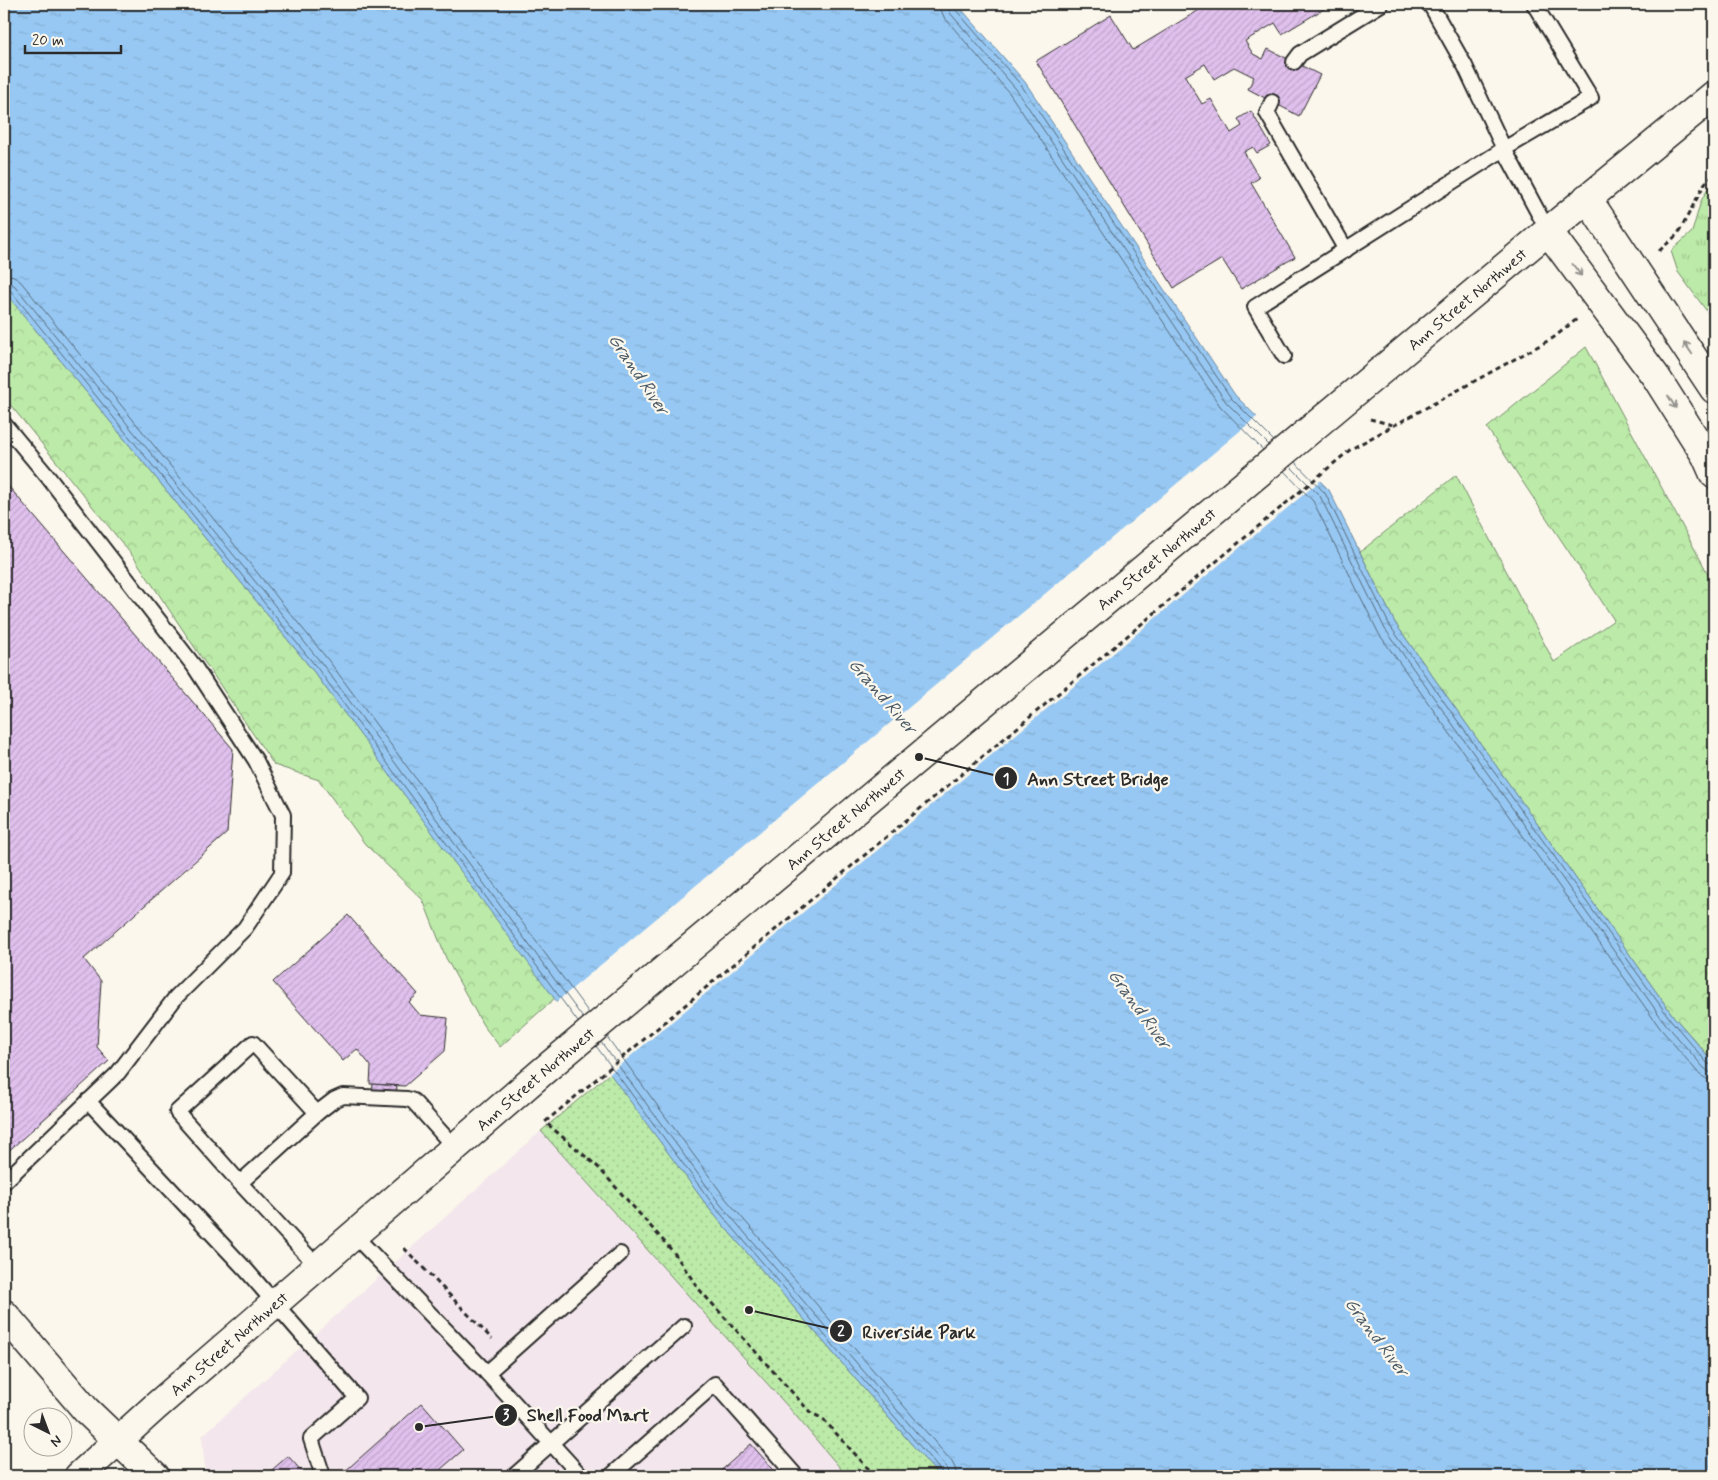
<svg xmlns="http://www.w3.org/2000/svg" width="1718" height="1480" viewBox="0 0 1718 1480" font-family="Mynerve,sans-serif">
  <style>
    .built { fill: #f3e6ec }
    .grass { fill: url(#grass-tufts); stroke: #748a6a }
    .forest { fill: url(#forest-crowns); stroke: #748a6a }
    .park { fill: url(#park-dots); stroke: #748a6a }
    .water { fill: url(#water-ripples); stroke: #6c89a3 }
    .pier { fill: #fbf7ec }
    .lines { fill: none; stroke-linecap: round; stroke-linejoin: round }
    .shore { stroke: #566a7b; stroke-width: 1 }
    .building { fill: url(#building-hatch); stroke: #2b2b2b }
    .service-casing { stroke: #2b2b2b; stroke-width: 18 }
    .secondary-casing { stroke: #2b2b2b; stroke-width: 31 }
    .motorway-casing { stroke: #2b2b2b; stroke-width: 31 }
    .path { stroke: #2b2b2b; stroke-width: 3; stroke-dasharray: 5 4; stroke-linecap: butt }
    .service { stroke: #fbf7ec; stroke-width: 14 }
    .secondary { stroke: #fbf7ec; stroke-width: 28 }
    .motorway { stroke: #fbf7ec; stroke-width: 28 }
    .oneway { stroke: #93918c }
    .labels { text-anchor: middle; stroke-width: 4.5; stroke-linejoin: round; paint-order: stroke }
    .street-label { font-size: 16px; fill: #2b2b2b; stroke: #fbf7ec }
    .water-label { font-size: 18px; font-style: italic; fill: #4b5a67; stroke: #fbf7ec }
    .leader { fill: none; stroke: #2b2b2b; stroke-width: 2 }
    .callout-dot { fill: #2b2b2b; stroke: #fbf7ec; stroke-width: 2 }
    .mark-label { font-size: 15px; text-anchor: middle; font-weight: bold; fill: #fff }
    .callout-label { font-size: 18px; text-anchor: middle; font-weight: bold; fill: #2b2b2b; stroke: #fbf7ec; stroke-width: 4.5; stroke-linejoin: round; paint-order: stroke }
  </style>
  <defs>
    <pattern id="grass-tufts" width="24" height="20" patternUnits="userSpaceOnUse" patternTransform="scale(1.25)"><rect width="24" height="20" fill="#bceaa8"/><path d="M3 7l-1-3M5 7V3M7 7l1-3M15 17l-1-3M17 17v-4M19 17l1-3" fill="none" stroke="#a2c991"/></pattern>
    <pattern id="forest-crowns" width="20" height="18" patternUnits="userSpaceOnUse" patternTransform="scale(1.25)"><rect width="20" height="18" fill="#bceaa8"/><path d="M2 6a3 3 0 1 1 6 0M12 15a3 3 0 1 1 6 0" fill="none" stroke="#a2c991"/></pattern>
    <pattern id="park-dots" width="8" height="8" patternUnits="userSpaceOnUse" patternTransform="scale(1.25)"><rect width="8" height="8" fill="#bceaa8"/><path d="M2 2h.1M6 6h.1" fill="none" stroke="#a2c991" stroke-width="1.8" stroke-linecap="round"/></pattern>
    <pattern id="water-ripples" width="26" height="14" patternUnits="userSpaceOnUse" patternTransform="scale(1.25)"><rect width="26" height="14" fill="#97c8f3"/><path d="M2 4q2-2 4 0t4 0M15 11q2-2 4 0t4 0" fill="none" stroke="#82acd0"/></pattern>
    <pattern id="building-hatch" width="6" height="6" patternUnits="userSpaceOnUse" patternTransform="scale(1.25)"><rect width="6" height="6" fill="#e0c0ed"/><path d="M-1 1l2-2M0 6l6-6M5 7l2-2" fill="none" stroke="#c0a5cb"/></pattern>
  </defs>
  <rect width="100%" height="100%" fill="#fbf7ec"/>
  <filter id="ink" filterUnits="userSpaceOnUse"><feTurbulence type="fractalNoise" baseFrequency=".02" numOctaves="2"/><feDisplacementMap in="SourceGraphic" scale="10" xChannelSelector="R" yChannelSelector="G"/><feConvolveMatrix kernelMatrix="1 2 1 2 8 2 1 2 1" color-interpolation-filters="sRGB"/></filter>
  <g filter="url(#ink)">
    <path class="built" d="M541,1131L790,1409L847,1476H210L205,1471L202,1436Z"/>
    <path class="grass" d="M1714,184V321L1678,272L1671,251L1692,232L1701,201L1708,188Z"/>
    <g class="forest">
      <path d="M4,291L314,672L555,998L500,1047L483,1025L446,958L423,900L365,844L319,780L274,765L135,559L4,397Z"/>
      <path d="M1586,347L1714,585V1062L1674,1017L1395,623L1360,552L1456,475L1554,662L1614,620L1487,428Z"/>
    </g>
    <path class="park" d="M610,1073L711,1211L939,1476H847L790,1409L541,1131Z"/>
    <path class="water" d="M4,4H957L1025,82L1235,395L1329,490L1395,623L1674,1017L1714,1063V1476H939L711,1211L314,672L4,291Z"/>
    <path class="pier" d="M1259,415L1322,479L608,1075L555,1003Z"/>
    <g class="lines">
      <g class="shore">
        <path d="M940,4L941,10L944,17L1010,94L1220,406L1263,450"/>
        <path d="M948,4L950,13L1016,89L1226,402L1269,445"/>
        <path d="M954,4L955,9L1021,85L1231,398L1274,441"/>
        <path d="M4,274L14,276L21,282L329,661L589,1013"/>
        <path d="M4,282H9L15,286L323,665L583,1018"/>
        <path d="M4,288L10,290L318,669L578,1022"/>
        <path d="M1295,462L1325,493L1390,626L1670,1019L1708,1064L1714,1066"/>
        <path d="M1290,466L1320,496L1385,629L1665,1023L1704,1068L1709,1072H1714"/>
        <path d="M1284,471L1313,501L1379,634L1660,1028L1700,1075L1707,1079L1714,1080"/>
        <path d="M607,1037L726,1199L952,1462L955,1468L957,1476"/>
        <path d="M601,1042L720,1204L946,1467L949,1476"/>
        <path d="M596,1046L715,1207L941,1471L943,1476"/>
      </g>
    </g>
    <g class="building">
      <path d="M1209,4H1332L1282,34L1275,23L1245,41L1253,54L1263,59L1268,49L1320,75L1299,116L1248,89L1254,77L1234,67L1214,79L1205,64L1185,76L1202,104L1211,99L1231,133L1242,126L1238,119L1251,111L1271,145L1257,153L1253,147L1244,152L1259,178L1251,183L1295,257L1241,289L1222,259L1174,288L1036,61L1111,15L1133,50Z"/>
      <path d="M4,481L233,749L227,833L84,959L101,981L97,1047L109,1061L4,1155Z"/>
      <path d="M348,915L418,994L409,1002L420,1015L448,1018L445,1051L405,1086L370,1084L371,1066L357,1049L343,1061L273,982Z"/>
      <path d="M373,1084L397,1086L395,1106L371,1105Z"/>
      <path d="M422,1403L463,1450L433,1476H343V1473Z"/>
      <path d="M751,1444L779,1476H715Z"/>
      <path d="M288,1456L306,1476H265Z"/>
    </g>
    <g class="lines">
      <g class="service-casing">
        <g id="service">
          <path d="M1430,4L1465,66L1504,149L1548,231"/>
          <path d="M1294,62L1300,54L1381,4"/>
          <path d="M1272,102L1267,113L1346,250"/>
          <path d="M1284,356L1255,307L1504,149L1591,98L1534,4"/>
          <path d="M4,424L48,477L194,666L256,761L283,815L282,873L245,928L176,997L118,1073L4,1182"/>
          <path d="M88,1101L247,1271L357,1398L311,1439L323,1476"/>
          <path d="M317,1113L253,1043L177,1112L240,1183L318,1267"/>
          <path d="M240,1183L317,1113L334,1100L343,1096L407,1099L413,1101L455,1148"/>
          <path d="M354,1235L487,1373L581,1476"/>
          <path d="M487,1373L620,1254"/>
          <path d="M514,1476L684,1326"/>
          <path d="M611,1476L715,1384L796,1476"/>
        </g>
      </g>
      <g class="secondary-casing">
        <g id="secondary">
          <path d="M4,1314L86,1410L155,1476"/>
          <path id="s1" d="M79,1476L155,1407L542,1072L1548,231L1714,95"/>
        </g>
      </g>
      <g class="motorway-casing">
        <g id="motorway">
          <path d="M1587,198L1714,389"/>
          <path d="M1548,231L1656,377L1706,456L1714,474"/>
        </g>
      </g>
      <g class="path">
        <path d="M1659,251L1678,234L1705,183L1714,175"/>
        <path d="M1370,419L1393,425"/>
        <path d="M404,1248L492,1339"/>
        <path d="M875,1476L823,1419L810,1412L698,1288L675,1254L598,1167L545,1122L1351,449L1553,338L1577,319"/>
      </g>
      <use href="#service" class="service"/>
      <use href="#secondary" class="secondary"/>
      <use href="#motorway" class="motorway"/>
    </g>
    <defs><path id="oneway-shaft" d="M-6 0H5M1.5-3L5.5 0L1.5 3" fill="none" stroke-width="1.6" stroke-linecap="round" stroke-linejoin="round" transform="scale(1.25)"/></defs>
    <g class="oneway">
      <use href="#oneway-shaft" transform="translate(1577 270) rotate(53)"/>
      <use href="#oneway-shaft" transform="translate(1688 348) rotate(-124)"/>
      <use href="#oneway-shaft" transform="translate(1672 402) rotate(58)"/>
    </g>
  </g>
  <g class="labels">
    <g class="street-label">
      <text dy="6" stroke="none"><textPath href="#s1" startOffset="1820">Ann Street Northwest</textPath></text>
      <text dy="6" stroke="none"><textPath href="#s1" startOffset="1415">Ann Street Northwest</textPath></text>
      <text dy="6" stroke="none"><textPath href="#s1" startOffset="1010">Ann Street Northwest</textPath></text>
      <text dy="6" stroke="none"><textPath href="#s1" startOffset="605">Ann Street Northwest</textPath></text>
      <text dy="6" stroke="none"><textPath href="#s1" startOffset="200">Ann Street Northwest</textPath></text>
    </g>
    <g class="water-label">
      <text transform="translate(639 374) rotate(56)" y="6">Grand River</text>
      <text transform="translate(883 696) rotate(49)" y="6">Grand River</text>
      <text transform="translate(1140 1009) rotate(54)" y="6">Grand River</text>
      <text transform="translate(1377 1337) rotate(53)" y="6">Grand River</text>
    </g>
  </g>
  <path class="leader" d="M919 757L1006 778M749 1310L841 1331M419 1427L506 1415"/>
  <g class="callout-dot">
    <circle cx="919" cy="757" r="5"/>
    <circle cx="749" cy="1310" r="5"/>
    <circle cx="419" cy="1427" r="5"/>
    <circle cx="1006" cy="778" r="12"/>
    <circle cx="841" cy="1331" r="12"/>
    <circle cx="506" cy="1415" r="12"/>
  </g>
  <g class="mark-label">
    <text x="1006" y="784">1</text>
    <text x="841" y="1336">2</text>
    <text x="506" y="1420">3</text>
  </g>
  <g class="callout-label">
    <text x="1098" y="785">Ann Street Bridge</text>
    <text x="919" y="1338">Riverside Park</text>
    <text x="588" y="1421">Shell Food Mart</text>
  </g>
  <rect width="1718" height="1480" fill="none" stroke="#fbf7ec" stroke-width="20"/>
  <rect x="10" y="10" width="1698" height="1460" fill="none" stroke="#2b2b2b" stroke-width="2" filter="url(#ink)"/>
  <g transform="translate(48 1432) rotate(138)"><circle r="24" fill="#fbf7ec" stroke="#a8a59f"/>
  <path d="M0-4L9 19L0 12L-9 19Z" fill="#2b2b2b"/>
  <text y="-8" font-size="14" font-weight="bold" text-anchor="middle" fill="#2b2b2b">N</text>
  </g>
  <path d="M25 45v8h96v-8" fill="none" stroke="#2b2b2b" stroke-width="2.5"/>
  <text x="32" y="45" font-size="15" fill="#2b2b2b" stroke="#fbf7ec" stroke-width="4" paint-order="stroke">20 m</text>
</svg>
